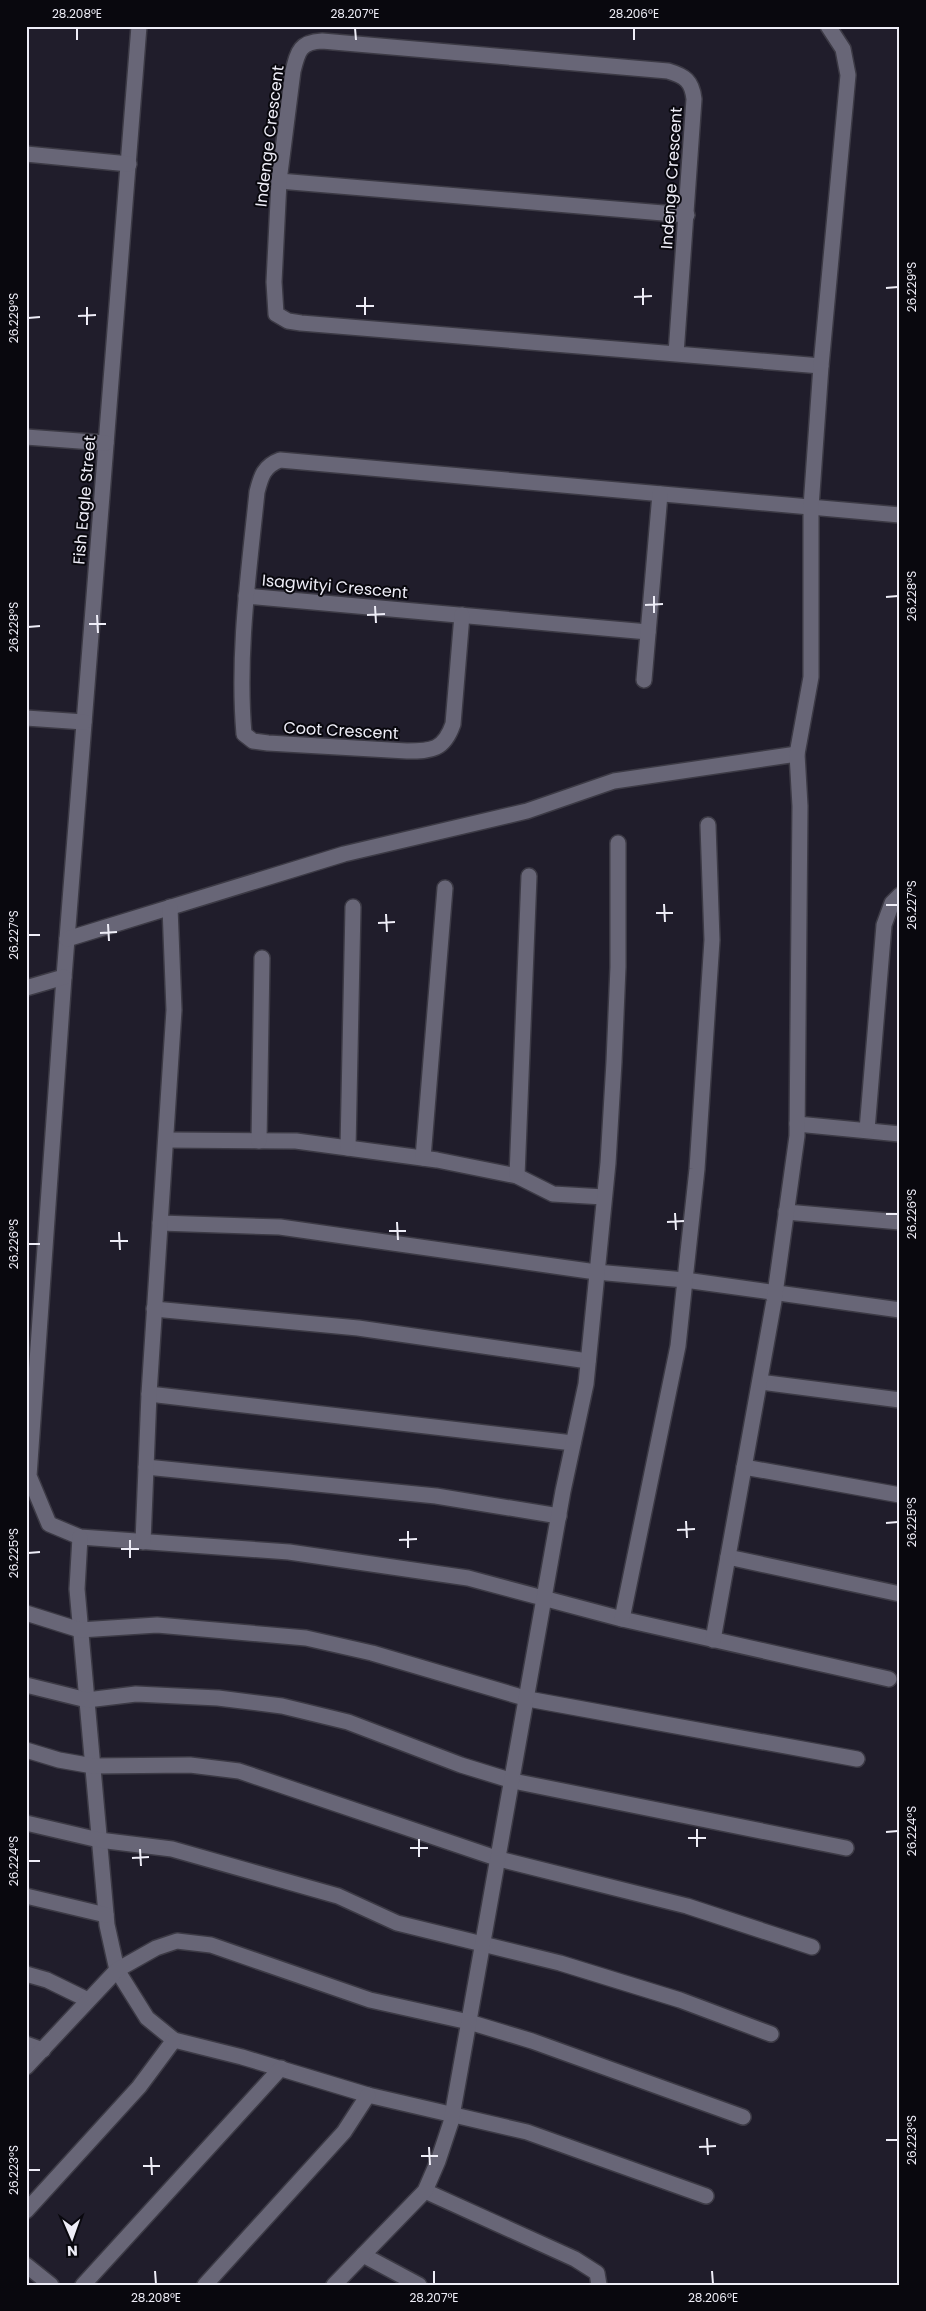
<svg xmlns="http://www.w3.org/2000/svg" width="926" height="2311" viewBox="0 0 926 2311" font-family="Poppins,sans-serif">
  <style>
    .lines { fill: none; stroke-linecap: round; stroke-linejoin: round }
    .minor-casing { stroke: #3c3a45; stroke-width: 18 }
    .minor { stroke: #686677; stroke-width: 15 }
    .ticks { fill: none; stroke: #eeedf7; stroke-width: 2 }
    .labels { text-anchor: middle; stroke-width: 4; stroke-linejoin: round; paint-order: stroke }
    .street-label { font-size: 16px; fill: #eeedf7; stroke: #09080e }
    .neatline { fill: none; stroke: #eeedf7; stroke-width: 2 }
    .ticks-label { font-size: 12px; text-anchor: middle; fill: #eeedf7 }
  </style>
  <rect width="100%" height="100%" fill="#201d2b"/>
  <g class="lines">
    <g class="minor-casing">
      <g id="minor">
        <path d="M139,26L64,977L29,1476L49,1524L80,1537L289,1552L468,1578L622,1619L889,1679"/>
        <path d="M26,154L129,164"/>
        <path d="M279,181L687,215"/>
        <path d="M676,354L694,99C692,81 685,76 668,71L322,41C300,42 298,51 293,71L279,181L274,282L276,314L288,321L301,323L821,366"/>
        <path d="M26,437L106,443"/>
        <path d="M246,596L648,632"/>
        <path d="M462,615L453,724C444,750 432,751 407,751L268,743L253,741L244,734C237,654 249,571 257,492C261,476 264,466 280,460L900,515"/>
        <path d="M644,680L660,494"/>
        <path d="M26,718L84,722"/>
        <path d="M67,939L344,854L527,811L614,781L797,754"/>
        <path d="M26,988L64,977"/>
        <path d="M797,1124L900,1134"/>
        <path d="M867,1130L884,925L892,903L900,895"/>
        <path d="M166,1140L296,1141L437,1160L517,1176L553,1194L604,1197"/>
        <path d="M259,1141L262,958"/>
        <path d="M348,1148L353,907"/>
        <path d="M423,1158L445,888"/>
        <path d="M517,1176L529,876"/>
        <path d="M786,1212L900,1222"/>
        <path d="M160,1223L280,1227L596,1272L685,1280L900,1310"/>
        <path d="M154,1309L358,1328L588,1361"/>
        <path d="M760,1382L900,1400"/>
        <path d="M149,1394L573,1443"/>
        <path d="M146,1467L436,1496L559,1516"/>
        <path d="M744,1467L900,1495"/>
        <path d="M80,1537L77,1589L107,1925L117,1970L147,2018L174,2040L242,2057L368,2095L527,2132L706,2196"/>
        <path d="M143,1542L149,1394L174,1010L170,907"/>
        <path d="M728,1557L900,1594"/>
        <path d="M26,1613L80,1630L157,1625L306,1638L372,1653L528,1699L857,1759"/>
        <path d="M622,1619L678,1346L685,1280L697,1169L712,940L708,825"/>
        <path d="M713,1640L774,1301L797,1136L800,806L797,754L811,677V507L821,366L848,75L843,49L828,26"/>
        <path d="M26,1685L87,1700L136,1694L218,1698L282,1706L348,1722L461,1765L513,1781L846,1848"/>
        <path d="M26,1750L59,1760L93,1766L190,1765L239,1771L499,1859L687,1906L812,1947"/>
        <path d="M26,1823L99,1840L172,1849L338,1896L397,1923L560,1963L680,2000L771,2034"/>
        <path d="M26,1896L106,1915"/>
        <path d="M26,1974L47,1980L88,2000"/>
        <path d="M26,2044L43,2050"/>
        <path d="M26,2067L117,1970L156,1948L177,1941L211,1945L370,2000L469,2022L532,2041L743,2117"/>
        <path d="M425,2191L575,2259L597,2273L599,2285"/>
        <path d="M26,2211L139,2087L174,2040"/>
        <path d="M363,2255L419,2285"/>
        <path d="M26,2265L51,2285"/>
        <path d="M83,2285L281,2068"/>
        <path d="M205,2285L344,2132L368,2095"/>
        <path d="M334,2285L425,2191L438,2161L451,2122L563,1491L586,1384L608,1163L614,1062L618,967V843"/>
      </g>
    </g>
    <use href="#minor" class="minor"/>
  </g>
  <path class="ticks" d="M77,28V40M355,28L356,40M634,28V40M643,288V305M886,288L898,287M365,297V315M634,297L652,296M356,306H374M87,307V325M78,316L96,315M28,318L40,317M654,596V613M886,597L898,596M645,605L663,604M375,606L376,623M97,615L98,633M367,615L385,614M89,624H106M28,627L40,626M664,904L665,922M886,905H898M656,913H673M386,914L387,932M378,923L395,922M108,924L109,941M100,933L117,932M28,935H40M675,1213L676,1230M886,1214H898M397,1222L398,1240M667,1222L684,1221M389,1231H406M119,1232L120,1250M110,1241H128M28,1244H40M686,1521L687,1538M886,1523L898,1522M677,1530L695,1529M408,1531V1548M130,1540V1558M399,1540L417,1539M121,1549H139M28,1553L40,1552M697,1829V1847M886,1832L898,1831M688,1838H706M419,1839V1857M410,1848H428M140,1849L141,1866M132,1858L149,1857M28,1861H40M707,2138L708,2155M886,2140H898M429,2147L430,2165M699,2147L716,2146M421,2156H438M151,2157L152,2175M143,2166H160M28,2170H40M155,2271L156,2284M434,2271V2284M712,2271L713,2284"/>
  <g class="labels">
    <g class="street-label">
      <text transform="translate(269 136) rotate(-83)" y="6">Indenge Crescent</text>
      <text transform="translate(671 178) rotate(-86)" y="6">Indenge Crescent</text>
      <text transform="translate(84 500) rotate(-85)" y="6">Fish Eagle Street</text>
      <text transform="translate(335 586) rotate(5)" y="6">Isagwityi Crescent</text>
      <text transform="translate(341 730) rotate(3)" y="6">Coot Crescent</text>
    </g>
  </g>
  <rect width="926" height="2311" fill="none" stroke="#09080e" stroke-width="55"/>
  <g transform="translate(72 2238) rotate(178)" stroke="#09080e" stroke-width="4" paint-order="stroke">
  <path d="M0-4L9 19L0 12L-9 19Z" fill="#eeedf7"/>
  <text y="-8" font-size="14" font-weight="bold" text-anchor="middle" fill="#eeedf7">N</text>
  </g>
  <rect x="28" y="28" width="870" height="2256" class="neatline"/>
  <g class="ticks-label">
    <text x="77" y="18">28.208°E</text>
    <text x="355" y="18">28.207°E</text>
    <text x="634" y="18">28.206°E</text>
    <text transform="translate(912 287) rotate(-90)" y="4">26.229°S</text>
    <text transform="translate(14 318) rotate(-90)" y="4">26.229°S</text>
    <text transform="translate(912 596) rotate(-90)" y="4">26.228°S</text>
    <text transform="translate(14 627) rotate(-90)" y="4">26.228°S</text>
    <text transform="translate(912 905) rotate(-90)" y="4">26.227°S</text>
    <text transform="translate(14 935) rotate(-90)" y="4">26.227°S</text>
    <text transform="translate(912 1214) rotate(-90)" y="4">26.226°S</text>
    <text transform="translate(14 1244) rotate(-90)" y="4">26.226°S</text>
    <text transform="translate(912 1522) rotate(-90)" y="4">26.225°S</text>
    <text transform="translate(14 1553) rotate(-90)" y="4">26.225°S</text>
    <text transform="translate(912 1831) rotate(-90)" y="4">26.224°S</text>
    <text transform="translate(14 1861) rotate(-90)" y="4">26.224°S</text>
    <text transform="translate(912 2140) rotate(-90)" y="4">26.223°S</text>
    <text transform="translate(14 2170) rotate(-90)" y="4">26.223°S</text>
    <text x="156" y="2302">28.208°E</text>
    <text x="434" y="2302">28.207°E</text>
    <text x="713" y="2302">28.206°E</text>
  </g>
</svg>
